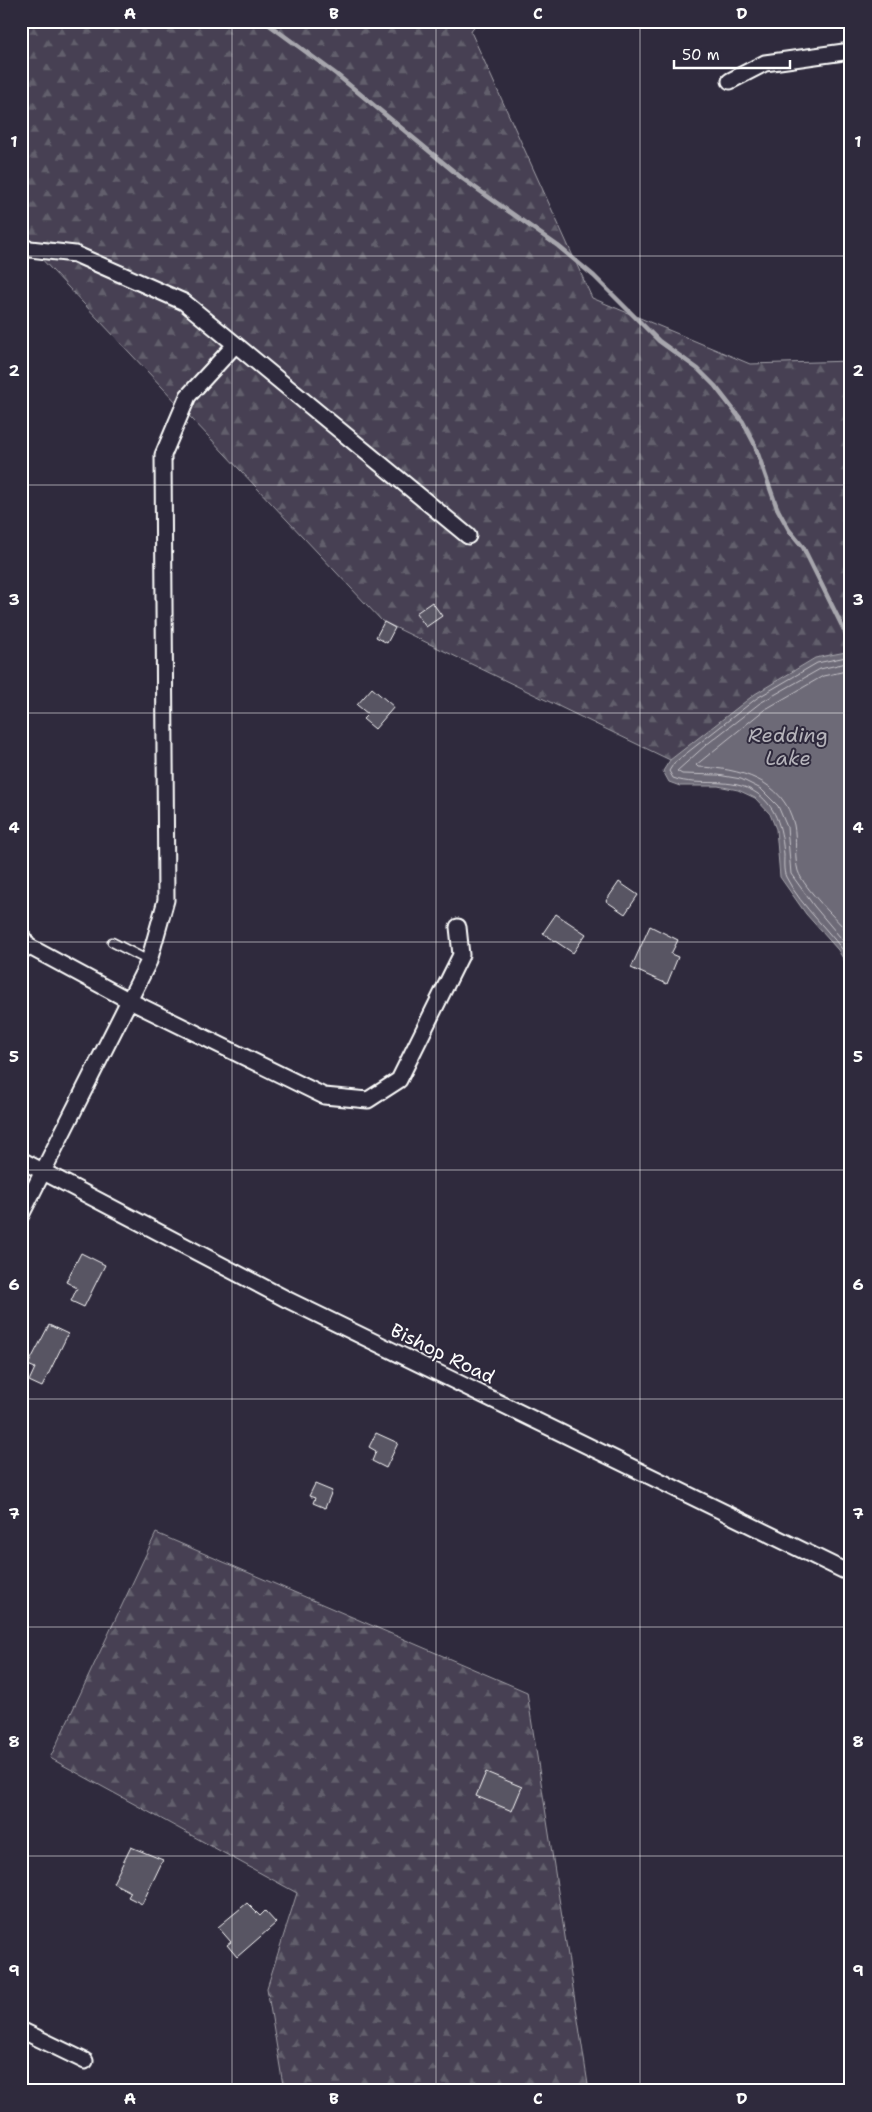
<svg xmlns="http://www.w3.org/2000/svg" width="872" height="2112" viewBox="0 0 872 2112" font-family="'Shantell Sans',sans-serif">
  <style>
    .forest { fill: url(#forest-firs); stroke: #a2a0a8 }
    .water { fill: #6d6a77; stroke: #a7a6ad }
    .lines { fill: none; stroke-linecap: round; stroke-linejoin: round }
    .shore { stroke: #c5c3c9; stroke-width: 1 }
    .stream { stroke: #a7a6ad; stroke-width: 4.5 }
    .building { fill: #595564; stroke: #fff }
    .lane-casing { stroke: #fff; stroke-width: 11 }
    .street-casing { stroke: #fff; stroke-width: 19 }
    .lane { stroke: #2f2a3d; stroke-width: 8 }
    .street { stroke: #2f2a3d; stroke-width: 15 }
    .grid { fill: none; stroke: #fff; stroke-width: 1; stroke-opacity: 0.55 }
    .labels { text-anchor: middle; stroke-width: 4; stroke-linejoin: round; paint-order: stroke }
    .street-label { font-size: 19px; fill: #fff; stroke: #2f2a3d }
    .water-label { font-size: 20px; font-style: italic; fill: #b6b4bb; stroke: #2f2a3d }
    .neatline { fill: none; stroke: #fff; stroke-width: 2 }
    .grid-label { font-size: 16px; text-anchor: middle; font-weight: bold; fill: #fff }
  </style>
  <defs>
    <pattern id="forest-firs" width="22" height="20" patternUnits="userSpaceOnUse" patternTransform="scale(1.25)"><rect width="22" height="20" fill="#464152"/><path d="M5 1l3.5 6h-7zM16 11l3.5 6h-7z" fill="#625e6c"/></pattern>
  </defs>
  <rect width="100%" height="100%" fill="#2f2a3d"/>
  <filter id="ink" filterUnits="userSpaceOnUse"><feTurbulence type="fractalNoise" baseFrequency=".02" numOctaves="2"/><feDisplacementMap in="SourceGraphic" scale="10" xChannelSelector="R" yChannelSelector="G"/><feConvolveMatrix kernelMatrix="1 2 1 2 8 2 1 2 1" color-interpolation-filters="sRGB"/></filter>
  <g filter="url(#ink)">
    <g class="forest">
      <path d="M21,21H477L471,32L592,298L750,364L851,361V672L697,773L382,621L21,237Z"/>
      <path d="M156,1533L527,1692L589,2091H284L267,1988L297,1893L50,1758Z"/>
    </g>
    <path class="water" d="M851,651V995L850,970L838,950L806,914L780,877L776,829L770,814L755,798L738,790L718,786H680L669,782L663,771L670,760L755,694L815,658Z"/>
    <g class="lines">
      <g class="shore">
        <path d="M851,656L817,663L757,698L674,763L669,771L673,778C700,788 731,775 758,794C778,809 782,831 784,855C784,861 783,871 786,877C802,909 832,931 851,962"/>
        <path d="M851,662L820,669L760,703L706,745L677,771L682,774L718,775L741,779L761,789L778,806L787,827L791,874L814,906L851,950"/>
        <path d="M851,670L823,676L764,710L696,765L698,767C739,768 784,780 794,825C797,840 794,857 798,871C804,889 838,920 851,936"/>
      </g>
      <path class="stream" d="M264,21L336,74L463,179L558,246L594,276L659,341L698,369L715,386L743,422L754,443L777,508L789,530L803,547L851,644"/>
    </g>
    <g class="building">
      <path d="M432,602L442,616L426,627L416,613Z"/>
      <path d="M384,622L395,628L387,643L376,637Z"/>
      <path d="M372,688L394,707L375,729L363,719L368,714L357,705Z"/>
      <path d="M619,882L638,895L625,914L606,901Z"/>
      <path d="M556,914L586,934L573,953L543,933Z"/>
      <path d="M650,926L678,940L671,954L678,957L667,984L631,968Z"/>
      <path d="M81,1253L105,1265L84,1307L71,1301L77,1288L66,1282Z"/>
      <path d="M49,1325L68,1334L42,1387L29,1381L35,1368L28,1365Z"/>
      <path d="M376,1433L398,1443L386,1468L372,1461L376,1451L369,1447Z"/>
      <path d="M315,1484L332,1491L325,1508L313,1503L315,1498L309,1496Z"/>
      <path d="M486,1772L522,1787L512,1811L476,1796Z"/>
      <path d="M131,1847L163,1860L142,1904L128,1897L131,1892L113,1883Z"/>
      <path d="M247,1903L260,1916L265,1911L276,1923L237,1957L227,1945L231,1942L218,1927Z"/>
    </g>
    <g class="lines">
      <g class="lane-casing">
        <path id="lane" d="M112,942L149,961"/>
      </g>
      <g class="street-casing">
        <g id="street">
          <path d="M730,81L765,63L851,51"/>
          <path d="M21,248L75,254L184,302L468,536"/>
          <path d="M21,935L28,946L130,1001L324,1096L368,1100L399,1080L461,955L458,927"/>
          <path d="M21,1160L288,1300L851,1574"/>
          <path d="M21,1215L149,961L166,900L163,455L188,396L235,345"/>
          <path d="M21,2030L85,2061"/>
        </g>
      </g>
      <use href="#lane" class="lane"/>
      <use href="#street" class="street"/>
    </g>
  </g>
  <path class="grid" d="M232,21V2091M436,21V2091M640,21V2091M21,256H851M21,485H851M21,713H851M21,942H851M21,1170H851M21,1399H851M21,1627H851M21,1856H851"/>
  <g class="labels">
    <g class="street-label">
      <text transform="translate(443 1353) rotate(26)" y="7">Bishop Road</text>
    </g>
    <g class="water-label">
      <text x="788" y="742">Redding<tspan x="788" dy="23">Lake</tspan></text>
    </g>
  </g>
  <rect width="872" height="2112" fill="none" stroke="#2f2a3d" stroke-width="55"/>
  <path d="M674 60v8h116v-8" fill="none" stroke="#ffffff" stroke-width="2.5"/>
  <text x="682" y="60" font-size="15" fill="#ffffff" stroke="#2f2a3d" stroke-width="4" paint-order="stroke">50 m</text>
  <rect x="28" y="28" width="816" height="2056" class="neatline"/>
  <g class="grid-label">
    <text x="130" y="19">A</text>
    <text x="334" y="19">B</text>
    <text x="538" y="19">C</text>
    <text x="742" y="19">D</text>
    <text x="14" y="147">1</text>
    <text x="858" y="147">1</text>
    <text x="14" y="376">2</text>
    <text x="858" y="376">2</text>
    <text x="14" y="605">3</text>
    <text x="858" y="605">3</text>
    <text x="14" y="833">4</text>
    <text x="858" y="833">4</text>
    <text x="14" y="1062">5</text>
    <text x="858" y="1062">5</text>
    <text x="14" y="1290">6</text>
    <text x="858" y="1290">6</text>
    <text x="14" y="1519">7</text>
    <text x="858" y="1519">7</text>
    <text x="14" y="1747">8</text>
    <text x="858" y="1747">8</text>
    <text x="14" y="1976">9</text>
    <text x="858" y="1976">9</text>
    <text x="130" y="2104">A</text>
    <text x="334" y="2104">B</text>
    <text x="538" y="2104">C</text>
    <text x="742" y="2104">D</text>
  </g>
</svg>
